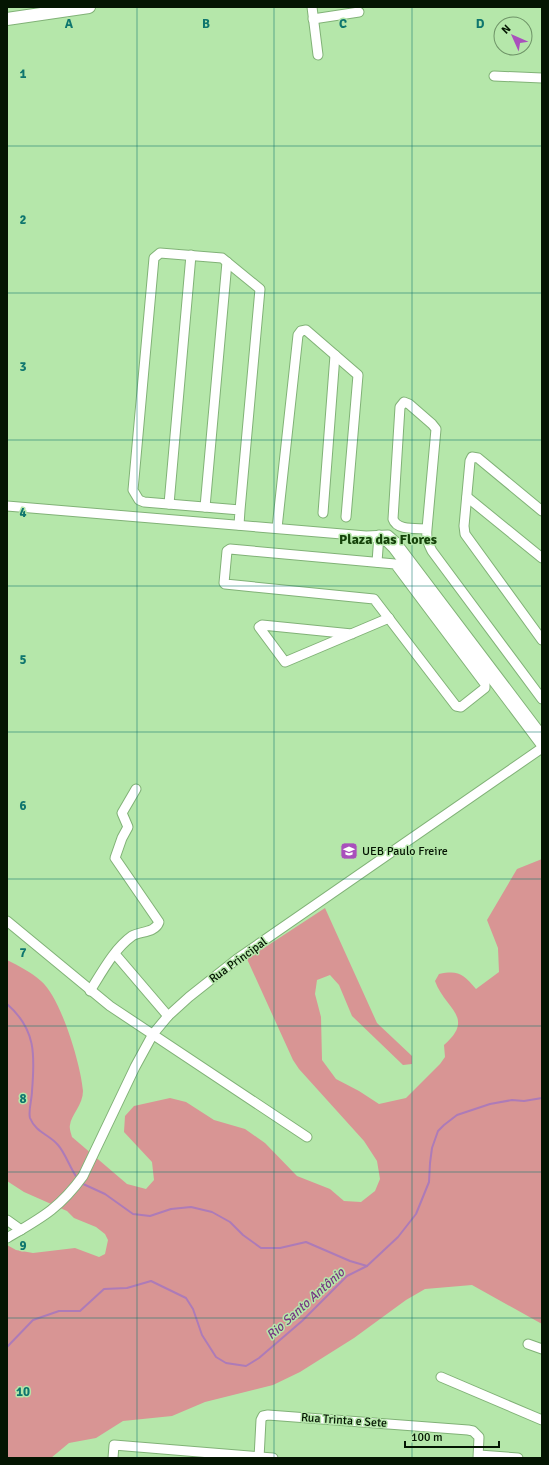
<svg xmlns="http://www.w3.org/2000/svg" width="549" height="1465" viewBox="0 0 549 1465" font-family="Signika,sans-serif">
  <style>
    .green { fill: #d89594 }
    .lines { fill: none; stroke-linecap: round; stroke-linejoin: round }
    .stream { stroke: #ad7bb8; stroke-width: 2 }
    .minor-casing { stroke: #81b277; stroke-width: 11 }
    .major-casing { stroke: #81b277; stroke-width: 14 }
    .minor { stroke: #fff; stroke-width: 9 }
    .major { stroke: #fff; stroke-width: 12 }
    .grid { fill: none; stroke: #0f766e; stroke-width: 1; stroke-opacity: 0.55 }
    .labels { text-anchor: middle; stroke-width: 3; stroke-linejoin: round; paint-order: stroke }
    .poi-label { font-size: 12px; fill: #041502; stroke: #b5e7aa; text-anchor: start }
    .street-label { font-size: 12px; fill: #041502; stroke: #b5e7aa }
    .water-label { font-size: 13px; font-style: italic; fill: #753782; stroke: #b5e7aa }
    .quarter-label { font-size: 14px; font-weight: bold; fill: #15420a; stroke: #b5e7aa }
    .grid-label { font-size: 13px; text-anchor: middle; font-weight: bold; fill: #0f766e; stroke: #b5e7aa; stroke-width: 3; stroke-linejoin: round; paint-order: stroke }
  </style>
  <rect width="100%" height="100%" fill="#b5e7aa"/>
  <path class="green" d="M542,859V1324L472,1285L425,1289L406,1300L354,1338L300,1372L273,1385L205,1402L172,1416L123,1421L96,1438L69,1443L51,1458H7V1245L16,1250L33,1253L75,1248L99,1257L105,1254L108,1240L105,1234L96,1227L74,1218L67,1211L24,1192L7,1181V960C19,966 31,972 41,981C61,998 81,1065 83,1091C83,1105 71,1115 70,1125C69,1128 71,1133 72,1137L127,1184L146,1189L154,1180L152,1162L124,1132L125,1116L134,1106L170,1098L186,1102L214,1120L245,1129L265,1143L297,1176L330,1189L344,1201L361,1202L375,1191L380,1179L377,1161L364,1141L299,1069L293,1060L247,959L325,908L377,1023L412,1056V1064L403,1065L352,1016L339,985L330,975L317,980L315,994L321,1017L322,1060L336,1079L359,1091L379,1104L406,1098L440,1064L445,1057L444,1045C476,1017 445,1009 435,981L439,974C459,970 463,974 476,989L499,972L498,948L487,920L517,869Z"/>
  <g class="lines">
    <g class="stream">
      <path d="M7,1004C36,1029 35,1055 32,1091C32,1099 28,1111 30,1118C36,1133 49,1134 58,1145C66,1154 70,1169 78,1179"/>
      <path d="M81,1183L105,1194L133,1214L150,1216L171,1209L191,1207L212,1212L230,1222L243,1235L261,1248H280L306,1242L350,1261L367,1266"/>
      <path d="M7,1347L33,1320L59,1311H80L104,1289L127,1288L151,1281L186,1298L193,1309L202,1335L216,1357L226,1363L246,1366L259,1358L302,1321L347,1276L367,1266L398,1237L416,1214L429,1182L430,1163L432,1148L438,1131L444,1125L457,1115L490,1104L512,1100L524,1101L542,1098"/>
    </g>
    <g class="minor-casing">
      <g id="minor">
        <path d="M312,7L318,55"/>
        <path d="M313,19L359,12"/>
        <path d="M494,76L542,78"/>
        <path d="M467,497L542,558"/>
        <path d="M169,504L191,255"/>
        <path d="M7,506L366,536L388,535L396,542L542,735"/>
        <path d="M205,507L227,262"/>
        <path d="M542,511L478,458L472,457L470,461L464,526L465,534L542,640"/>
        <path d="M323,513L335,355"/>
        <path d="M239,525L240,510L260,289L222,258L160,253L154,258L133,490L139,500L144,502L240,510"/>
        <path d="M277,528L298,335L301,331L306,330L358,375L346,517"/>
        <path d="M427,529C417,528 397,531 393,519L400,407L404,402L409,404L432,424L436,429L427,529C426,538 428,543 432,551L542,699"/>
        <path d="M375,538L387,542L393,548L542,746"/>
        <path d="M230,549L395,564L485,684V688L461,707L456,706L374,599L225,584L224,583L227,551Z"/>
        <path d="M377,562L379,535"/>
        <path d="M352,634L262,625L259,627L285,662L389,618"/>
        <path d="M7,921L110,1006L307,1137"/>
        <path d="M115,954L168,1016"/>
        <path d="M90,991C102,972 114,949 132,936C141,931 155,933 159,922L115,858L122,838L128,827L122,813L136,789"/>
        <path d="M7,1220L21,1230"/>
        <path d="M7,1238C41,1218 59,1209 83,1176L135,1067L153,1034L168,1016L189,997L237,959L542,748"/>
        <path d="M528,1344L542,1349"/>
        <path d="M441,1377L542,1420"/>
        <path d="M479,1455L518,1458"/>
        <path d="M113,1458L114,1445L273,1458"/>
        <path d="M259,1458L261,1420L263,1416L268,1415L468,1430L473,1431L479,1437L478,1458"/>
      </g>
    </g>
    <g class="major-casing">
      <path id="major" d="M7,19L89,7"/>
    </g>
    <use href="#minor" class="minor"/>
    <use href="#major" class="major"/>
  </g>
  <path class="grid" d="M137,7V1458M274,7V1458M412,7V1458M7,146H542M7,293H542M7,440H542M7,586H542M7,732H542M7,879H542M7,1026H542M7,1172H542M7,1318H542"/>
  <defs>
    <g id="school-square" transform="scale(0.9)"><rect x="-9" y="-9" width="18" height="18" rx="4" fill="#a950bc" stroke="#b5e7aa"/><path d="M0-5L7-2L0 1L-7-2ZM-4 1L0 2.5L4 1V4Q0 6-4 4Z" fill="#fff"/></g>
  </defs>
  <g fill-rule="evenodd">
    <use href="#school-square" x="349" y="851"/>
  </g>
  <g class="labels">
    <g class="poi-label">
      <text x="362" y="855">UEB Paulo Freire</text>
    </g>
    <g class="street-label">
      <text transform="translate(238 960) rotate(-36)" y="4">Rua Principal</text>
      <text transform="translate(344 1420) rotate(4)" y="4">Rua Trinta e Sete</text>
    </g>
    <g class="water-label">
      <text transform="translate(305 1303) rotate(-42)" y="5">Rio Santo Antônio</text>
    </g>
    <g class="quarter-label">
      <text x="388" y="544">Plaza das Flores</text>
    </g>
  </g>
  <g class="grid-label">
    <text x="69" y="28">A</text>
    <text x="206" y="28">B</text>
    <text x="343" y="28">C</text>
    <text x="480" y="28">D</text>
    <text x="23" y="78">1</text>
    <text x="23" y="224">2</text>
    <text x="23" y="371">3</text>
    <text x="23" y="517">4</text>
    <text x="23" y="664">5</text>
    <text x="23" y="810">6</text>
    <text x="23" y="957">7</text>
    <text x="23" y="1103">8</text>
    <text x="23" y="1250">9</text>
    <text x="23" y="1396">10</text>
  </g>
  <rect width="549" height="1465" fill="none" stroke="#041502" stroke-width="16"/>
  <g transform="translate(513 36) rotate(315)"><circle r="19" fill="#b5e7aa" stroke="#6e9367"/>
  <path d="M0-3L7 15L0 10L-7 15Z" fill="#a950bc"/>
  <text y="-6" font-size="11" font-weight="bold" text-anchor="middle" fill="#041502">N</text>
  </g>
  <path d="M405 1441v6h94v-6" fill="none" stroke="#041502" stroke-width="2"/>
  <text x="411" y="1441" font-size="12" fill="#041502" stroke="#b5e7aa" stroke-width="3" paint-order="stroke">100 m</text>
</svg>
